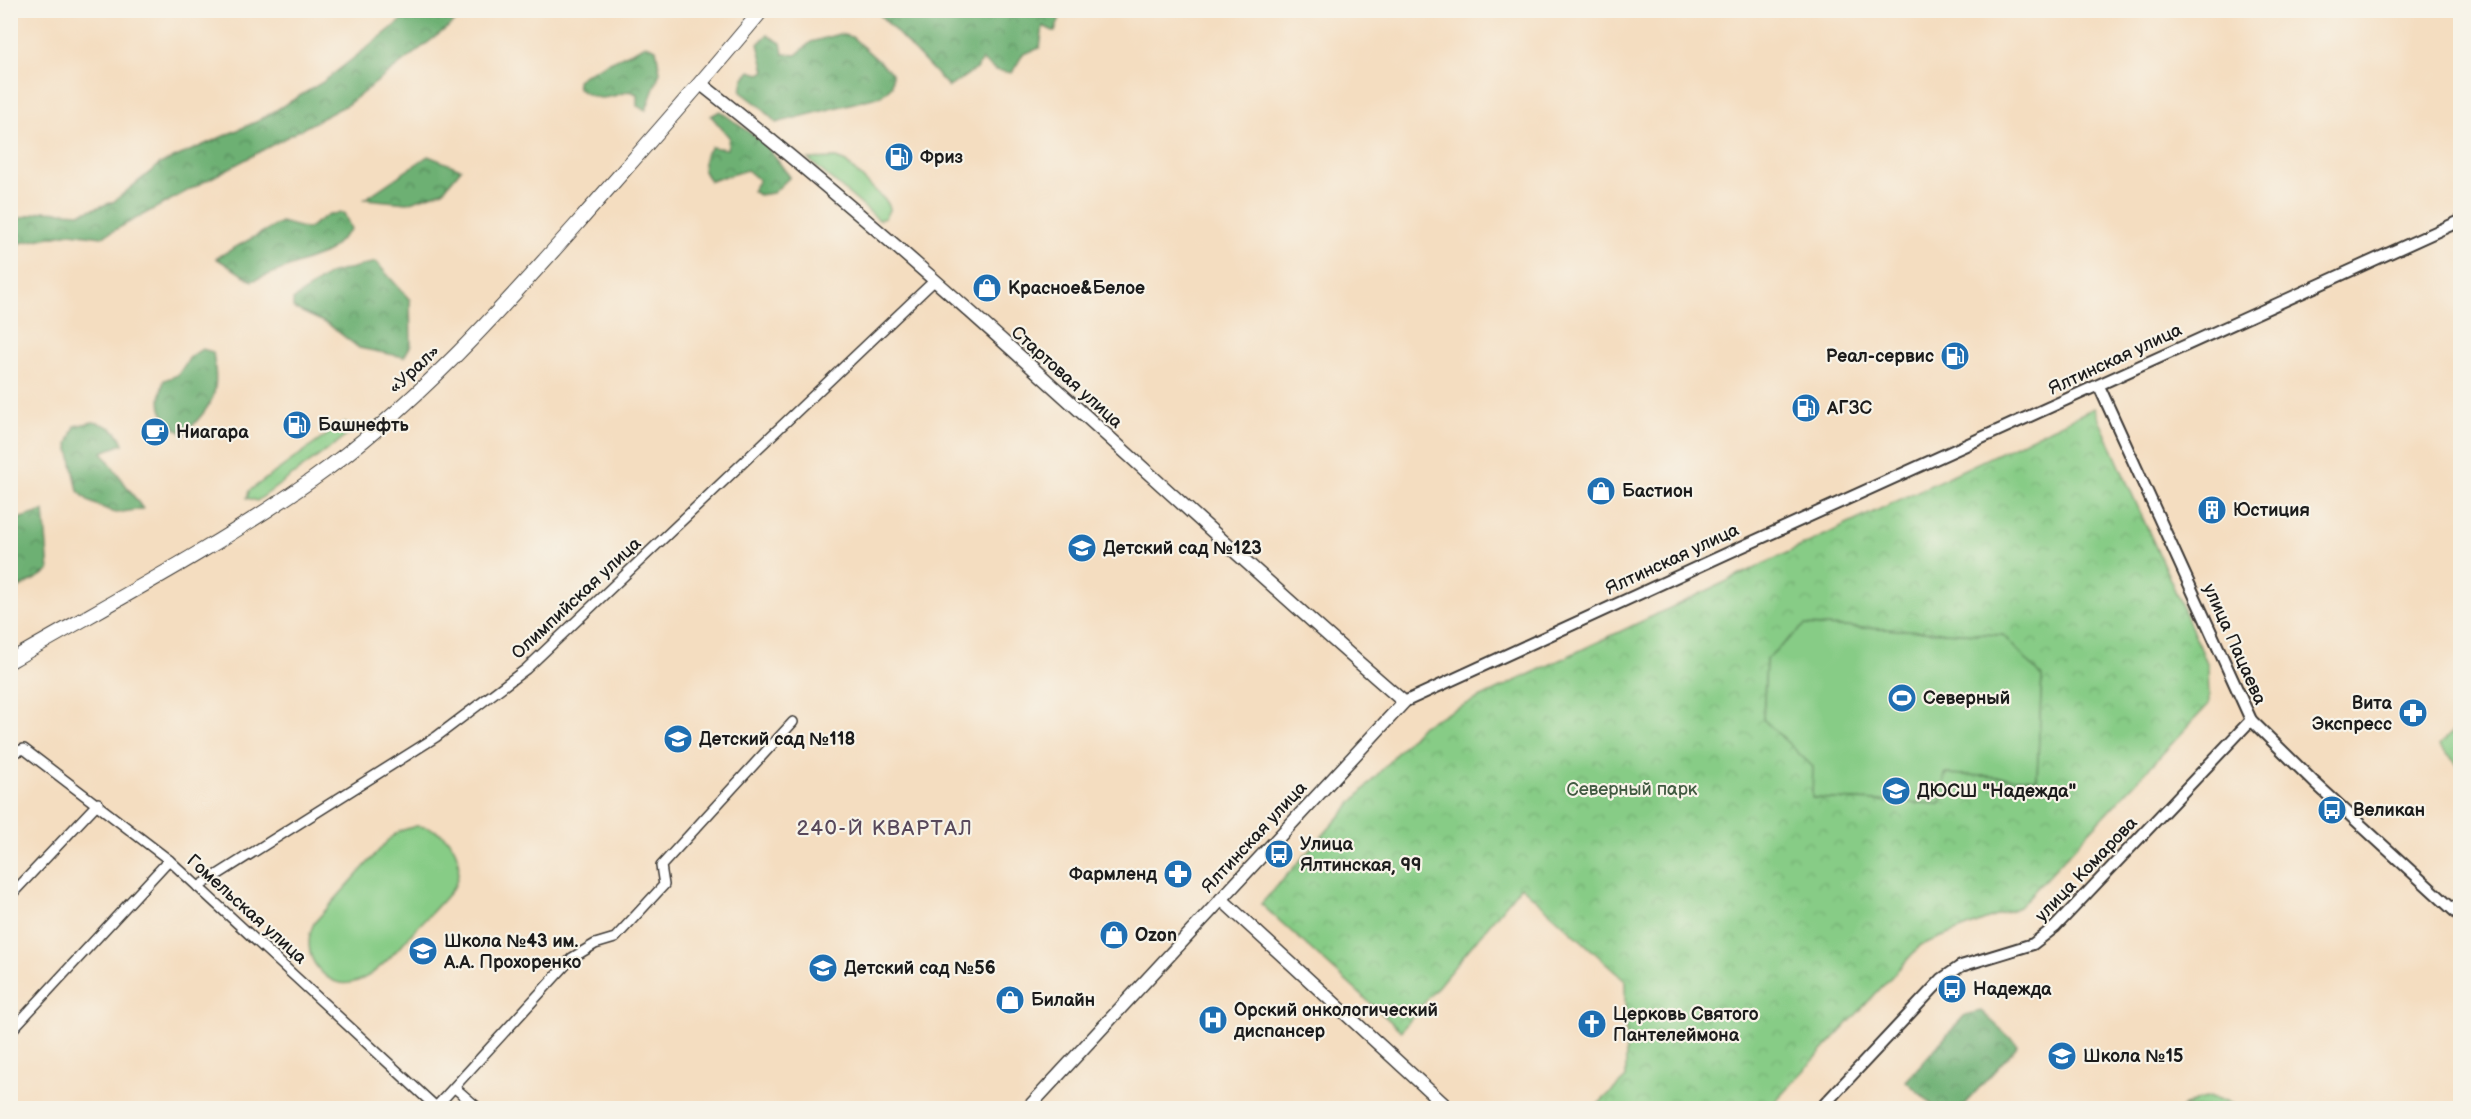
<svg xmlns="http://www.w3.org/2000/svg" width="2471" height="1119" viewBox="0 0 2471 1119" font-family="'Balsamiq Sans',sans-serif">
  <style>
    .green { fill: #87cc86; stroke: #527451; stroke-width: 1.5 }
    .forest { fill: url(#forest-crowns); stroke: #446648; stroke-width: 1.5 }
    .park { fill: url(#park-crowns); stroke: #527451; stroke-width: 1.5; fill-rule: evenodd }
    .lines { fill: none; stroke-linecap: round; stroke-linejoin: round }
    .minor-casing { stroke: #3c3935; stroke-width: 12 }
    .tertiary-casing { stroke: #3c3935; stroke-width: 14 }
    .secondary-casing { stroke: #3c3935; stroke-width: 15 }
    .primary-casing { stroke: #3c3935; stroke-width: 16 }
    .minor { stroke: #fff; stroke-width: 9 }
    .tertiary { stroke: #fff; stroke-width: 10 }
    .secondary { stroke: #fff; stroke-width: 12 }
    .primary { stroke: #fff; stroke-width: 14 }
    .labels { text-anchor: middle; stroke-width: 4.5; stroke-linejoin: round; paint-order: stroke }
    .poi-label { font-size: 18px; font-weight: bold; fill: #1c1c1c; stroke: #f7f3e8; text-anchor: start }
    .street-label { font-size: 18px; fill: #1c1c1c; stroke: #f7f3e8 }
    .park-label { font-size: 18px; fill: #415a41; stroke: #f7f3e8 }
    .quarter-label { font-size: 21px; letter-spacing: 1.5px; fill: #59495b; stroke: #f7f3e8 }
  </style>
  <defs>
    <pattern id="forest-crowns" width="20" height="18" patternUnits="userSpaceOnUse" patternTransform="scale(1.5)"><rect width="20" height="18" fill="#6db073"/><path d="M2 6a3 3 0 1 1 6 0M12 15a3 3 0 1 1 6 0" fill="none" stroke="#598e5e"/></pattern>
    <pattern id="park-crowns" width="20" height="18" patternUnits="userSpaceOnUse" patternTransform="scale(1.5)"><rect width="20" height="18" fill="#87cc86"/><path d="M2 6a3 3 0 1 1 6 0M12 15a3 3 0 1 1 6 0" fill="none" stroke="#74af73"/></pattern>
  </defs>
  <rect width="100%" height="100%" fill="#f7f3e8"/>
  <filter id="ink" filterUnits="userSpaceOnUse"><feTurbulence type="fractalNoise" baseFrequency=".0167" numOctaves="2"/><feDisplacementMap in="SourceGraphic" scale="12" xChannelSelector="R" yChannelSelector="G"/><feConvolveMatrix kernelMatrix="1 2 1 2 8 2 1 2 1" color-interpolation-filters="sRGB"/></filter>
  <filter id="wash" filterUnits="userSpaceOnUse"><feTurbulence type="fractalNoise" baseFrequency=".008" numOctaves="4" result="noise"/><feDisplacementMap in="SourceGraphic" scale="24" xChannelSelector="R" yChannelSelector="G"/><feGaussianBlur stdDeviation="1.35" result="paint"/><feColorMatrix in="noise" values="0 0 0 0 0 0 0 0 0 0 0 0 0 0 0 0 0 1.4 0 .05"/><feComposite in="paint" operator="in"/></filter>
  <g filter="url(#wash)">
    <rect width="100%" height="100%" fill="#f4ddc0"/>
    <g class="green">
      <path d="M836,158L846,162L887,202L890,208L885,218L879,220L808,159Z"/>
      <path d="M345,422L351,427L349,434L257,501L247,498L249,491Z"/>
      <path d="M1805,625L2003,635L2042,676L2037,779L1946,774L1940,804L1812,798L1763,719L1766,659Z"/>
      <path d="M2454,730L2460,735V767L2439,746Z"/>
      <path d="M416,826C449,827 468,857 454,887C442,903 427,917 413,932C391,956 351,1011 317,967C307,954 307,937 314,923L390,838L400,831Z"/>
      <path d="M2211,1097L2226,1101L2239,1108H2181L2197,1100Z"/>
    </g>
    <g class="forest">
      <path d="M415,10L469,11L348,104L102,237L70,233L15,244L11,256V221L44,211L81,213L113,202L160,164L258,121L323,82Z"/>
      <path d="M889,11L1059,10L1061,14L1055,32L1043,26L1040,48L1023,54L1012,73L995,70L982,60L976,69L949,87L880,15Z"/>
      <path d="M839,34L852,37L892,73V86L881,96L776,123L761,107L741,92L743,79L750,71L760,74L765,71L758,44L767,35L781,43L783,54L796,55L811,42Z"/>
      <path d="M646,45L656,49L660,72L646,110L637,106V94L630,91C608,98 599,103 578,89L577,80C597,65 624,57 646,45Z"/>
      <path d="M720,111L765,144L790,177L773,193L759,195L752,191L759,180L747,170L710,181L703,170L705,155L711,147L727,149L729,137L711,116Z"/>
      <path d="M428,156L461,169L443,191L407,203L365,199Z"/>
      <path d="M344,213L351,229L328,252L252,281L216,258L281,222L307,229L329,214Z"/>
      <path d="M376,262L410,300L411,345L404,357L359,348L328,324L293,308V300L329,274Z"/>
      <path d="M202,349L213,352C220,397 214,402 184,435C161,416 155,410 164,380L178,375L190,357Z"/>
      <path d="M93,422C108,425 118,429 123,444L102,452L143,509L115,513L90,502L78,491L68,444L75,426Z"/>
      <path d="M44,511L49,571L11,593V521Z"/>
      <path d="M1981,1011L2018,1045L1961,1108H1936L1906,1081L1965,1015Z"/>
    </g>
    <path class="park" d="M2094,408L2208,665L2209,704L2019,907L1921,945L1769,1108H1594L1626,1078L1625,980L1521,886L1401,1031L1261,904L1422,725ZM1805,625L2003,635L2042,677L2037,779L1945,774L1940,804L1812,798L1813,767L1763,719L1766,659Z"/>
  </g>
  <g filter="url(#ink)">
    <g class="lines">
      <g class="minor-casing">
        <g id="minor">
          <path d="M10,754L24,749L169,860L436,1107"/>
          <path d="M198,887L436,737L526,669L935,280"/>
          <path d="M10,896L98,803"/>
          <path d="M10,1032L169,860"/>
          <path d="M455,1088L478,1108"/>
          <path d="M435,1108L572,958L595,944L615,938L664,885L661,866L793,722"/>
        </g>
      </g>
      <g class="tertiary-casing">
        <g id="tertiary">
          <path d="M2099,386L2251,720L2315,783L2460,916"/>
          <path d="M1404,702L1728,553L2460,221"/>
          <path d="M1821,1108L1942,979L1961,966L2033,944L2055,927L2251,720"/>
        </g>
      </g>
      <g class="secondary-casing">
        <g id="secondary">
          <path d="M701,84C946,277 1168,498 1404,702L1028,1108"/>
          <path d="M1221,899L1448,1108"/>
        </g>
      </g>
      <g class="primary-casing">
        <path id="primary" d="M10,661C112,602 217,547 313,479C412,409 497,314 577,224C639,153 702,83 762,10"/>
      </g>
      <use href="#minor" class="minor"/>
      <use href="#tertiary" class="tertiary"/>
      <use href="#secondary" class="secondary"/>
      <use href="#primary" class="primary"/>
    </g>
  </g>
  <defs>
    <g id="fuel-disc" transform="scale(1.5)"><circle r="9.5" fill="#1f6fb2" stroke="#f7f3e8"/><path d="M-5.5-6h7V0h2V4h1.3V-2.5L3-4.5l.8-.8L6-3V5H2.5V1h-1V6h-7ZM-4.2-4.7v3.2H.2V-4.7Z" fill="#fff"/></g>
    <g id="shop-disc" transform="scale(1.5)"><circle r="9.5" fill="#1f6fb2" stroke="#f7f3e8"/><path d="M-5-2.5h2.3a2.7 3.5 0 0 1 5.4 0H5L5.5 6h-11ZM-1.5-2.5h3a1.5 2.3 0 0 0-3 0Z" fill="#fff"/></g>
    <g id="cafe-disc" transform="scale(1.5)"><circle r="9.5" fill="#1f6fb2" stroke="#f7f3e8"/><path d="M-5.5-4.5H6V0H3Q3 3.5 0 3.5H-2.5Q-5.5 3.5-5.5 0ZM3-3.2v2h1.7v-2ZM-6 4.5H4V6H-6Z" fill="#fff"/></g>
    <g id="building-disc" transform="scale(1.5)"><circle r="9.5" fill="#1f6fb2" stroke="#f7f3e8"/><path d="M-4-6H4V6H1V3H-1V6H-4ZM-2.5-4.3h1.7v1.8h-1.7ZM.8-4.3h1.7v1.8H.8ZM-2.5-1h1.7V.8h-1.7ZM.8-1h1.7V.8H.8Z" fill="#fff"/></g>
    <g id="school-disc" transform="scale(1.5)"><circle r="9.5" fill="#1f6fb2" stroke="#f7f3e8"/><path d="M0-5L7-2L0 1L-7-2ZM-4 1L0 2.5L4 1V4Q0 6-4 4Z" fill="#fff"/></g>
    <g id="stadium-disc" transform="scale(1.5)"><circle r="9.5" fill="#1f6fb2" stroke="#f7f3e8"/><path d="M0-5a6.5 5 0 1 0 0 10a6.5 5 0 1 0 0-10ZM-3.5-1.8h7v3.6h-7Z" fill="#fff"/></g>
    <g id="pharmacy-disc" transform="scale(1.5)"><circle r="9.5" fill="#1f6fb2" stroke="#f7f3e8"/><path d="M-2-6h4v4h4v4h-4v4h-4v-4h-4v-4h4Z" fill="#fff"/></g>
    <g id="bus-disc" transform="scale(1.5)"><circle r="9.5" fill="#1f6fb2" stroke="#f7f3e8"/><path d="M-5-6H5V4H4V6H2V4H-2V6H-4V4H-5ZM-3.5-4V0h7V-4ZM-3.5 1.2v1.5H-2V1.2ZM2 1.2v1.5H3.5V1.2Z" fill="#fff"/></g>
    <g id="hospital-disc" transform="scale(1.5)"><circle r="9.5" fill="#1f6fb2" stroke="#f7f3e8"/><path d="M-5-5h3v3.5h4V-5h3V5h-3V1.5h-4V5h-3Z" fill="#fff"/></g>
    <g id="church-disc" transform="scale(1.5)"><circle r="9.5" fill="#1f6fb2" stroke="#f7f3e8"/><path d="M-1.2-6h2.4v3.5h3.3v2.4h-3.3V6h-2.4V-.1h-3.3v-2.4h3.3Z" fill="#fff"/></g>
  </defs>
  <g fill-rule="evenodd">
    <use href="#fuel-disc" x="899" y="157"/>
    <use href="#shop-disc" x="987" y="288"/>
    <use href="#fuel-disc" x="1955" y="356"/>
    <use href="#fuel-disc" x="1806" y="408"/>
    <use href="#fuel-disc" x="297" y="425"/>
    <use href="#cafe-disc" x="155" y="432"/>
    <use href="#shop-disc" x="1601" y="491"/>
    <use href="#building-disc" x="2212" y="510"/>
    <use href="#school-disc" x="1082" y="548"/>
    <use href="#stadium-disc" x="1902" y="698"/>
    <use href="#pharmacy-disc" x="2413" y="713"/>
    <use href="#school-disc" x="678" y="739"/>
    <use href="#school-disc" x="1896" y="791"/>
    <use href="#bus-disc" x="2332" y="810"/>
    <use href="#bus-disc" x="1279" y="854"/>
    <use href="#pharmacy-disc" x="1178" y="874"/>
    <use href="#shop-disc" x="1114" y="935"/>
    <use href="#school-disc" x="423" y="951"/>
    <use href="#school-disc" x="823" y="968"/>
    <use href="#bus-disc" x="1952" y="989"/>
    <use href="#shop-disc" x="1010" y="1000"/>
    <use href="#hospital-disc" x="1213" y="1020"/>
    <use href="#church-disc" x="1592" y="1024"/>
    <use href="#school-disc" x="2062" y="1056"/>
  </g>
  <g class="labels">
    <g class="poi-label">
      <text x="920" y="163">Фриз</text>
      <text x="1008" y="294">Красное&amp;Белое</text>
      <text x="1934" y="362" text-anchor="end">Реал-сервис</text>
      <text x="1827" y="414">АГЗС</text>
      <text x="318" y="431">Башнефть</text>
      <text x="176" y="438">Ниагара</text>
      <text x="1622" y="497">Бастион</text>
      <text x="2233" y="516">Юстиция</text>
      <text x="1103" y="554">Детский сад №123</text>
      <text x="1923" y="704">Северный</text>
      <text x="2392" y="709" text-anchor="end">Вита<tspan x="2392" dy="21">Экспресс</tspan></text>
      <text x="699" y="745">Детский сад №118</text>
      <text x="1917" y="797">ДЮСШ "Надежда"</text>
      <text x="2353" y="816">Великан</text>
      <text x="1300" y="850">Улица<tspan x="1300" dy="21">Ялтинская, 99</tspan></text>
      <text x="1157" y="880" text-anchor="end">Фармленд</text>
      <text x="1135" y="941">Ozon</text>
      <text x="444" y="947">Школа №43 им.<tspan x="444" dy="21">А.А. Прохоренко</tspan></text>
      <text x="844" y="974">Детский сад №56</text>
      <text x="1973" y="995">Надежда</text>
      <text x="1031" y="1006">Билайн</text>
      <text x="1234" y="1016">Орский онкологический<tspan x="1234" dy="21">диспансер</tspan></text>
      <text x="1613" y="1020">Церковь Святого<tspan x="1613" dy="21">Пантелеймона</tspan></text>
      <text x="2083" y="1062">Школа №15</text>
    </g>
    <g class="street-label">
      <text transform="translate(2115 359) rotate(-25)" y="6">Ялтинская улица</text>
      <text transform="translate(414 369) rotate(-43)" y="6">«Урал»</text>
      <text transform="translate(1067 377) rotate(42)" y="6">Стартовая улица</text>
      <text transform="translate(1672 559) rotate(-25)" y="6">Ялтинская улица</text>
      <text transform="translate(576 598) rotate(-43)" y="6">Олимпийская улица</text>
      <text transform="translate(2235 644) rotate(66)" y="6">улица Пацаева</text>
      <text transform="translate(1254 837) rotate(-47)" y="6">Ялтинская улица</text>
      <text transform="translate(2086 869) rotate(-46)" y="6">улица Комарова</text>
      <text transform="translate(247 909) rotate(42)" y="6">Гомельская улица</text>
    </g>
    <g class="park-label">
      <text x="1632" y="795">Северный парк</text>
    </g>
    <g class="quarter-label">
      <text x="885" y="835">240-Й КВАРТАЛ</text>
    </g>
  </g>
  <rect width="2471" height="1119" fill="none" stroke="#f7f3e8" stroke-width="36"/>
</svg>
